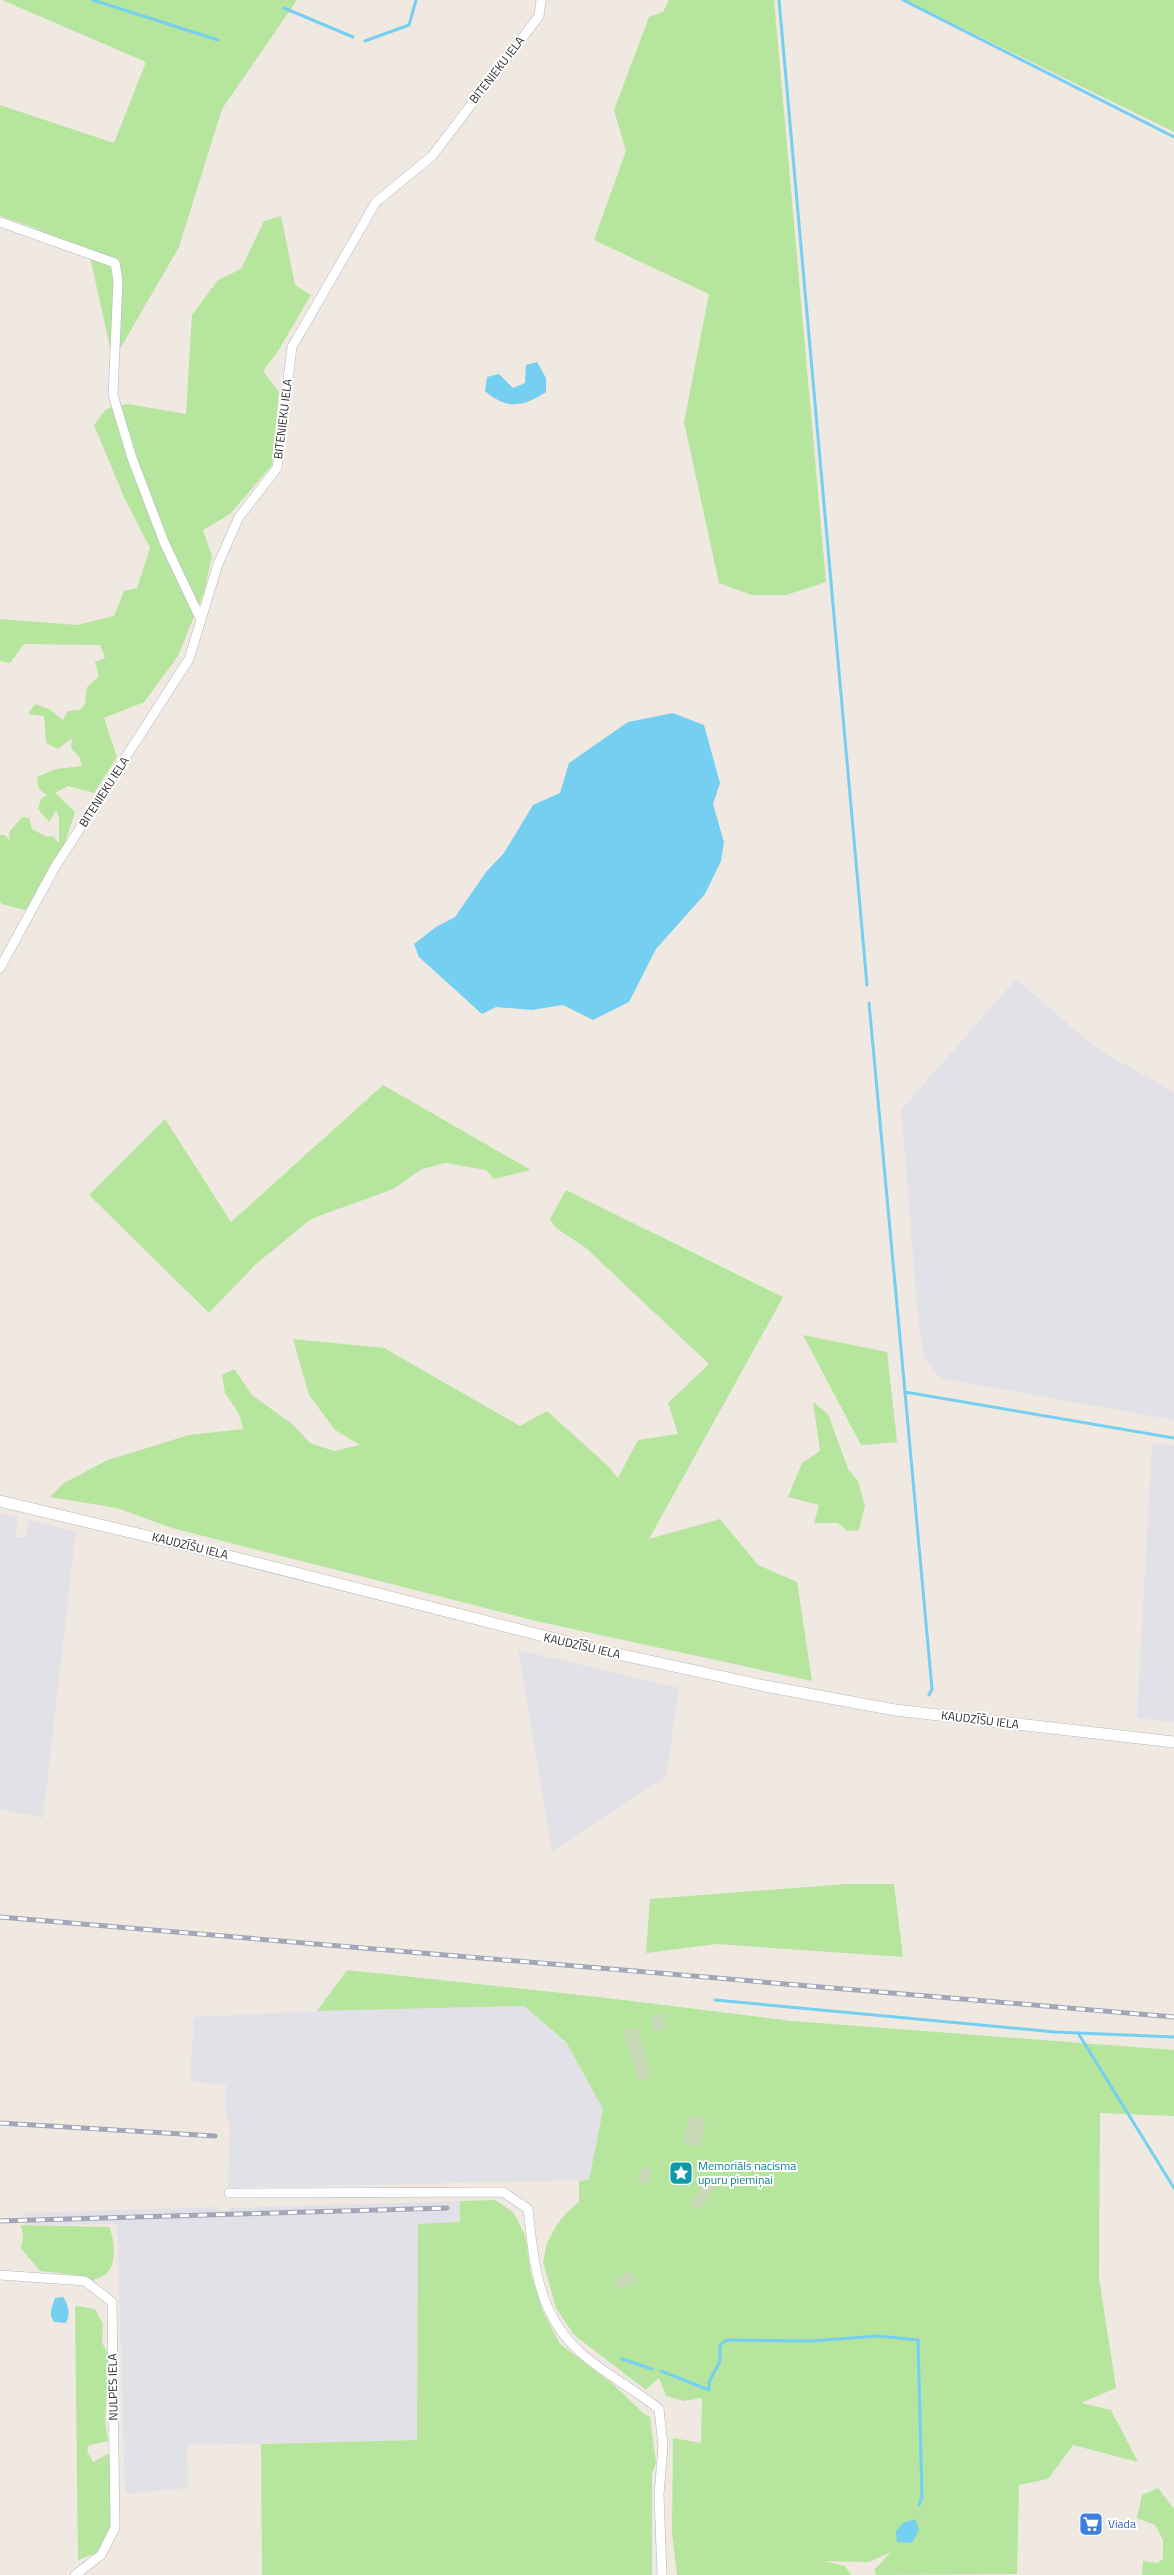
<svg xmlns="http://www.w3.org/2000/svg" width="1174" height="2575" viewBox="0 0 1174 2575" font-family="'Titillium Web',sans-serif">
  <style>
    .industrial { fill: #e3e1e8 }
    .green { fill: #b6e59e }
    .cemetery { fill: #c8d9b8 }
    .water { fill: #75cff0 }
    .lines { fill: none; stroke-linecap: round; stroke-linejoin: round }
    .stream { stroke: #75cff0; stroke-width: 3 }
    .minor-casing { stroke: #b4b7c1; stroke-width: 10 }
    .tertiary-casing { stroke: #b4b7c1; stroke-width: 12 }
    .minor { stroke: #fff; stroke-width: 9 }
    .tertiary { stroke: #fff; stroke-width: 11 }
    .rail-casing { stroke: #a3a6b8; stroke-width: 5 }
    .rail { stroke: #fff; stroke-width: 3; stroke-dasharray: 9; stroke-linecap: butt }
    .labels { text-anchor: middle; stroke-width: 4; stroke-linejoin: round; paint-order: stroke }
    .street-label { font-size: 12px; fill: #2e2e2e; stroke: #fff }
    .culture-label { font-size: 12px; fill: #0d838f; stroke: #fff; text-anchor: start }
    .shop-label { font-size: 12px; fill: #366cbe; stroke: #fff; text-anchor: start }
  </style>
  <rect width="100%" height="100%" fill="#efe9e1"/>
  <g class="industrial">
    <path d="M1016,979L1096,1048L1174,1092V1420L940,1378L925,1358L919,1329L901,1110Z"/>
    <path d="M1152,1443L1174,1446V1722L1137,1718Z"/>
    <path d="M0,1513L17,1517L16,1537H26L28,1520L76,1531L43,1818L0,1809Z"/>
    <path d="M518,1650L679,1688L666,1777L552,1851Z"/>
    <path d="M524,2006L565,2042L603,2108L589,2180L228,2188L230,2123L226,2116V2085L190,2081L194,2017L317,2011Z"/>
    <path d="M460,2201L461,2222L418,2225L417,2440L187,2445L188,2488L125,2494L117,2224L25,2225V2213L219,2207V2210H229V2208Z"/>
  </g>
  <g class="green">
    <path d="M2,0H297L222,109L179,247L113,361L90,257L35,228L0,216V105L114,143L146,62Z"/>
    <path d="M669,0H774L826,582L786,595H752L719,583L684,422L709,294L594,240L626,151L614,110L649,17L663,12Z"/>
    <path d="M905,0H1174V132Z"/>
    <path d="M281,216L295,285L311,295L278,351L263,371L279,392L272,465L230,514L203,530L212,556L204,592L178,656L144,702L104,718L117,757L94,793L68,786L55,793L75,812L62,852L28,911L2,904L0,901V835H5L10,841L9,832L22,817L29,818L32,829L47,837L53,836L59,844V817L56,810L49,822L38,809L41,799L47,795L39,789L37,777L56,769L82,766L80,758L71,748L72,738L58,749L46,743L44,716L28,714L35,704L49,709L63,720L68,711L80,710L85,704L87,687L99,677L95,662L105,658L100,645L24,644L10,663L0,661V619L77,625L114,616L124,591L137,588L150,548L124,497L94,425L106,409L128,404L186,414L192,315L218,280L241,269L264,221Z"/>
    <path d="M383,1085L531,1170L494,1179L486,1170L445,1163L422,1169L393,1189L311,1219L256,1264L209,1313L89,1195L165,1119L231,1222Z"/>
    <path d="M566,1190L783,1297L649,1539L720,1519L758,1565L797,1582L812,1681L536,1621L172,1528L117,1508L50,1497L64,1483L108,1460L189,1435L243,1429L239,1414L225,1393L222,1375L234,1369L252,1395L292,1424L310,1443L334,1451L360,1445L335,1430L309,1395L293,1339L384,1348L520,1426L547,1411L607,1465L618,1478L638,1440L678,1434L668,1403L709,1364L586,1248L556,1228L550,1219Z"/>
    <path d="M803,1335L887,1352L897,1442L861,1445Z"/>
    <path d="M813,1402L828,1414L848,1469L858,1481L865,1506L859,1530L847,1531L838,1523H814L819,1505L788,1497L802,1463L820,1451Z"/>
    <path d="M847,1884H894L903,1957L716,1944L646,1953L650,1899Z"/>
    <path d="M347,1970L599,1997L792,2021L1174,2050V2116L1100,2113L1099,2278L1116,2388L1081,2403L1111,2410L1138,2462L1073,2445L1048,2479L1019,2485L1017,2574L876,2575L874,2570L891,2552L869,2562L825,2561L845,2566L851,2575H677L672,2533L673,2438L701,2443L702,2398L684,2401L666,2396L659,2378L646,2390L574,2335L556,2308L543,2262L547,2243L556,2226L567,2212L579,2202V2181L589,2180L603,2109L566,2042L524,2006L317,2011Z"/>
    <path d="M495,2200L513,2212L525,2235L531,2274L543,2312L560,2344L615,2386L644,2414L650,2417L656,2463L652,2473V2575H262L261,2444L417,2440L418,2224L460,2222V2201Z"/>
    <path d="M21,2225L109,2227C114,2238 116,2255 111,2267C108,2275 98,2278 92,2281L77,2275L40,2271L21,2248L23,2236Z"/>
    <path d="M78,2306L95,2309L103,2324L102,2343L109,2355L105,2419L108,2441L89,2445L87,2451L93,2462L108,2454L112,2461L111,2530L98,2552L78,2560L75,2307Z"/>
    <path d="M1158,2488L1174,2509V2575H1142L1143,2561L1157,2563L1163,2559V2540L1155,2525L1137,2518L1142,2495Z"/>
  </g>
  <g class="cemetery">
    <path d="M663,2014L666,2029L654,2031L651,2016Z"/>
    <path d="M637,2027L651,2077L638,2081L623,2030Z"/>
    <path d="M689,2116L706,2119L700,2147L683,2144Z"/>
    <path d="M641,2167L651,2169L649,2185L638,2183Z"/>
    <path d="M705,2182L715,2188L699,2211L689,2204Z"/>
    <path d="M631,2271L636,2282L618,2290L613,2280Z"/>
  </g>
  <g class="water">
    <path d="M537,362L546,378V392C523,407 507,410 485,391L487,377L499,374L513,388L525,383L526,365Z"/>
    <path d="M673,713L704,725L720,783L713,804L724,842L721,861L705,894L656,949L629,1002L593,1020L563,1005L532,1010L496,1007L482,1014L419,957L414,944L436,927L455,917L486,872L504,853L533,805L560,793L569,763L628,722Z"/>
    <path d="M63,2297C68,2304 71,2314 66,2323L54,2322C48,2314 52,2307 55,2298Z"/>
    <path d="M915,2519L919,2530L912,2543L897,2542L896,2531L903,2523Z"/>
  </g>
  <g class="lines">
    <g class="stream">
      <path d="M93,0L218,40"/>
      <path d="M779,0L867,985"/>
      <path d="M903,0L1174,137"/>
      <path d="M284,8L353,37"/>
      <path d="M365,41L409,25L416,0"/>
      <path d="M869,1003L905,1392L1174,1438"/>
      <path d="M905,1392L932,1689L929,1695"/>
      <path d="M715,2000L1055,2032L1174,2037"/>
      <path d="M1078,2033L1174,2188"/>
      <path d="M622,2359L652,2369"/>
      <path d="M661,2371L709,2390V2382L720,2361V2345L727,2340L812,2341L878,2336L918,2340L922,2497L919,2505"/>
    </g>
    <g class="minor-casing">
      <g id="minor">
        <path d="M0,222L115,263L118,280L113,395L132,458L164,542L201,620"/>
        <path d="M0,968L55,867L189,659L218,564L239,517L277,468L292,347L376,202L432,156L539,16L541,0"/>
        <path d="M229,2193L503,2192L528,2209C534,2263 537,2314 581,2353C605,2374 634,2389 659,2409L663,2446L659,2495L662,2575"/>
        <path d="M0,2275L85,2281L112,2302L115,2528L101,2555L75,2575"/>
      </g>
    </g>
    <g class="tertiary-casing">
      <path id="tertiary" d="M0,1501L205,1550L595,1649L765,1686L895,1710L1174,1742"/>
    </g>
    <use href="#minor" class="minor"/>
    <use href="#tertiary" class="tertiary"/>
    <g class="rail-casing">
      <g id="rail">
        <path d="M0,1917L1174,2017"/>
        <path d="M0,2123L215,2136"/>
        <path d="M0,2221L447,2208"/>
      </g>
    </g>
    <use href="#rail" class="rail"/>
  </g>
  <defs>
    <g id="sight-square" transform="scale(1.25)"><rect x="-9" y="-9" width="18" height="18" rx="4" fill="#0f9aa8" stroke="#fff"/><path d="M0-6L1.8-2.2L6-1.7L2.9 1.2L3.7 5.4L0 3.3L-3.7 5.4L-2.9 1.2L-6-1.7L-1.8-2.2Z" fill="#fff"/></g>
    <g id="supermarket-square" transform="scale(1.25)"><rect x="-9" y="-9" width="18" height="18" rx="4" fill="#3f7fe0" stroke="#fff"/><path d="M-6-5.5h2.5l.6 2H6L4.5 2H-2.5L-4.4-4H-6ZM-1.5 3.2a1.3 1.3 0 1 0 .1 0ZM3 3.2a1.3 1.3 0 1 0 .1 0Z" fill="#fff"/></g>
  </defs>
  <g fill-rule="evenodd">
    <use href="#sight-square" x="681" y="2173"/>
    <use href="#supermarket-square" x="1091" y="2524"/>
  </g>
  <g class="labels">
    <g class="street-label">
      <text transform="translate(497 70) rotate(-52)" y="4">BITENIEKU IELA</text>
      <text transform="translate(283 419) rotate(-83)" y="4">BITENIEKU IELA</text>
      <text transform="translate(104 792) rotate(-57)" y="4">BITENIEKU IELA</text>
      <text transform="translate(190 1546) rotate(14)" y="4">KAUDZĪŠU IELA</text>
      <text transform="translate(582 1646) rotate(13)" y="4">KAUDZĪŠU IELA</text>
      <text transform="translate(980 1720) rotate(7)" y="4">KAUDZĪŠU IELA</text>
      <text transform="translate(113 2387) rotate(-91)" y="4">NULPES IELA</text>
    </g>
    <g class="culture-label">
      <text x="698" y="2170">Memoriāls nacisma<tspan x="698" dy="14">upuru piemiņai</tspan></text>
    </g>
    <g class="shop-label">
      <text x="1108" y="2528">Viada</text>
    </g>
  </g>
</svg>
